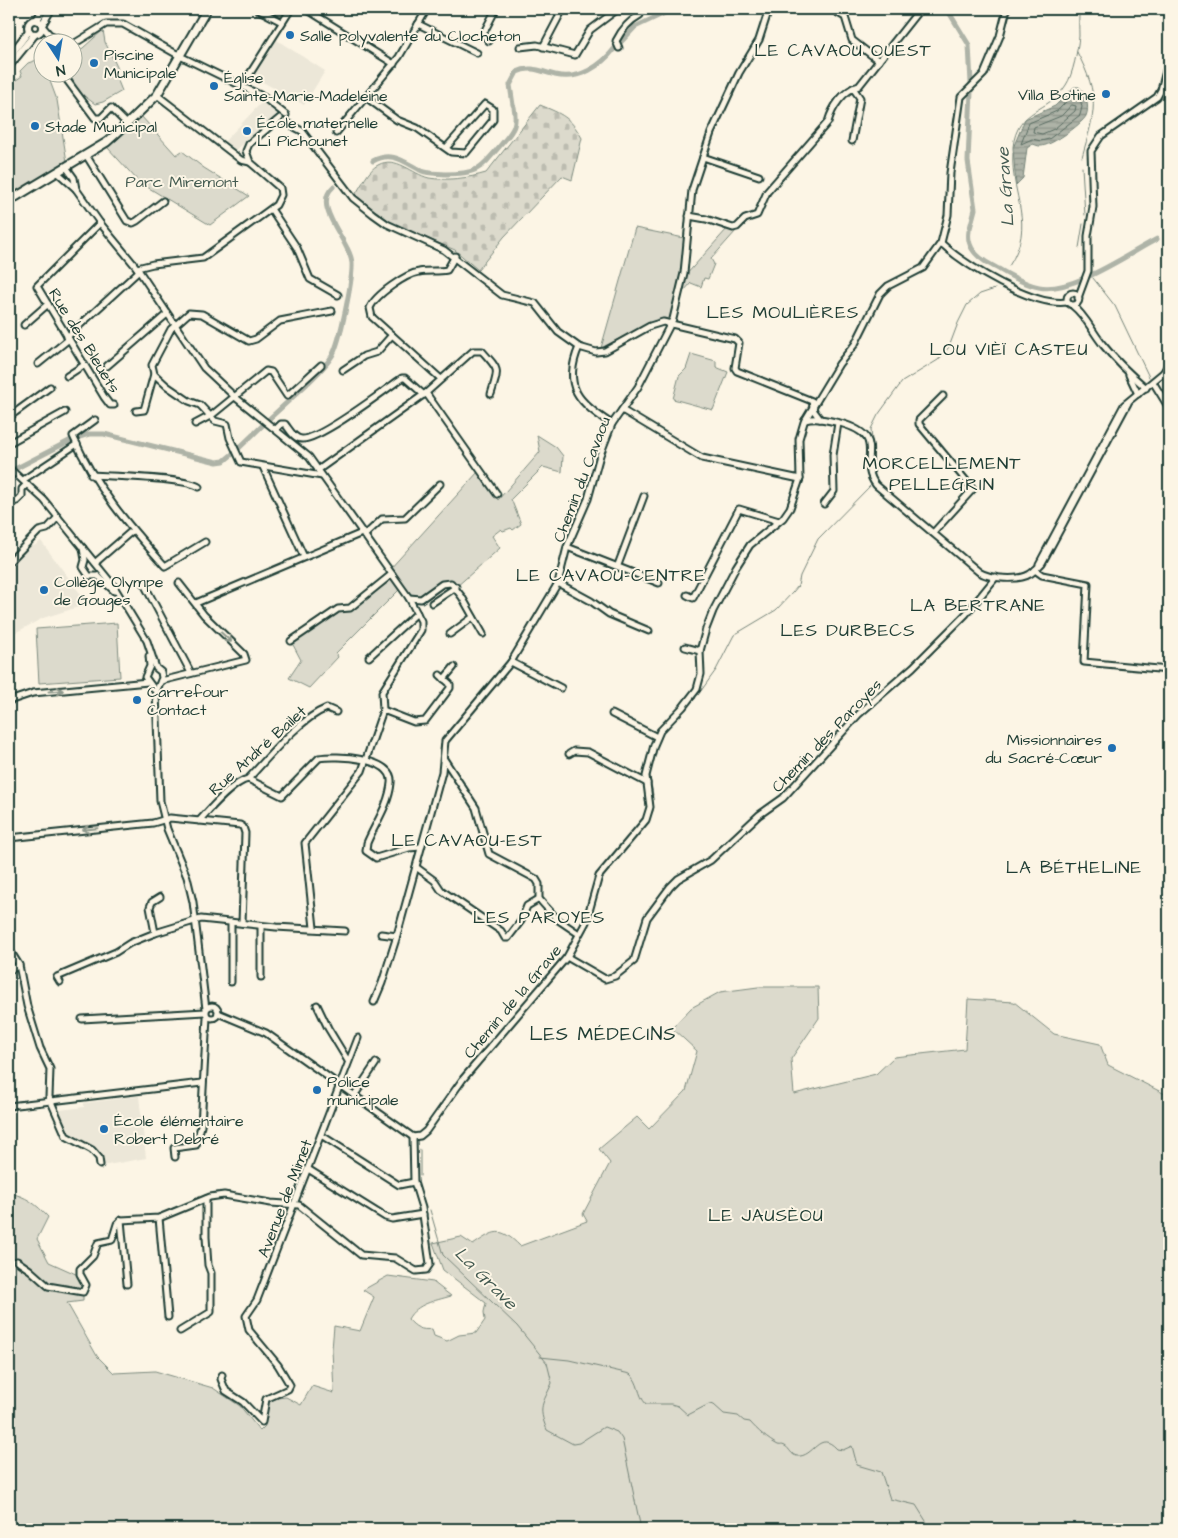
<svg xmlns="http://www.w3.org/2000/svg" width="1178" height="1538" viewBox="0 0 1178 1538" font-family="'Architects Daughter',sans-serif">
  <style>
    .built { fill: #ece7d8 }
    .green { fill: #dcdacc; stroke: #7e8c80 }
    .cemetery { fill: url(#cemetery-stones); stroke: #7e8c80 }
    .water { fill: url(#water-rules); stroke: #758479 }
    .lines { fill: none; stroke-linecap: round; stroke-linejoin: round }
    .shore { stroke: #586c62; stroke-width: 1 }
    .stream { stroke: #758479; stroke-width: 1 }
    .canal { stroke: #aeb3a7; stroke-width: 5 }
    .minor-casing { stroke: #1f3d34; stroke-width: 9 }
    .tertiary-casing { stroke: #1f3d34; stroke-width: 10 }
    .secondary-casing { stroke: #1f3d34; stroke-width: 11 }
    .minor { stroke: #fcf5e5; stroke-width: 5 }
    .tertiary { stroke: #fcf5e5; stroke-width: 6 }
    .secondary { stroke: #fcf5e5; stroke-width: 7 }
    .oneway { stroke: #8e998c }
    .poi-dot { fill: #1f6fb2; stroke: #fcf5e5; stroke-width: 2 }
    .labels { text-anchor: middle; stroke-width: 4; stroke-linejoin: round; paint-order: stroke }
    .poi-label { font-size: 16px; fill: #1f3d34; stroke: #fcf5e5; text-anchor: start }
    .park-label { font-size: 16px; fill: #455c52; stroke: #fcf5e5 }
    .street-label { font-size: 16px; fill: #1f3d34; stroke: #fcf5e5 }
    .neighbourhood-label { font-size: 18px; letter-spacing: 1px; fill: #1f3d34; stroke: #fcf5e5 }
    .water-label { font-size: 18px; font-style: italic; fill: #435a51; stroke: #fcf5e5 }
    .quarter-label { font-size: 19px; letter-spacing: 1px; fill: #1f3d34; stroke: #fcf5e5 }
  </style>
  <defs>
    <pattern id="cemetery-stones" width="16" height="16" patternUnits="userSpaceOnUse" patternTransform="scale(1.25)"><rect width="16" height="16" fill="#dcdacc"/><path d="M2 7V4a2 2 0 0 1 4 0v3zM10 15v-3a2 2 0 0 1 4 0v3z" fill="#bcbcb0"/></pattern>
    <pattern id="water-rules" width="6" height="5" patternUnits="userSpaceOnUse" patternTransform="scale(1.25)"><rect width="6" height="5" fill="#aeb3a7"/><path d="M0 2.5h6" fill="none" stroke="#8d9389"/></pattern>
  </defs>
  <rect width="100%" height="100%" fill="#fcf5e5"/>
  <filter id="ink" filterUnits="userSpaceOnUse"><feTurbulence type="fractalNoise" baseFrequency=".02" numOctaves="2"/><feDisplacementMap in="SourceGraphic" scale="10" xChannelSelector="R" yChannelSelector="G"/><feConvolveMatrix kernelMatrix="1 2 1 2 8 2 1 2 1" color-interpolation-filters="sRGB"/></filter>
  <g filter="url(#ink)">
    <g class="built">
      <path d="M275,39L325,71L304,105L252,76Z"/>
      <path d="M263,101L279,114L278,118L234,151L223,143Z"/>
      <path d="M41,541L88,604L43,618L9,636V565L31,542L34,546Z"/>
      <path d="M139,1096L146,1158L102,1166L101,1155L68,1135L59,1114L60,1110L84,1107V1103Z"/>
    </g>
    <g class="green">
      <path d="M103,30L105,42L118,69L114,71L122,91L103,102L95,104L79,92L69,73L72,72L74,56Z"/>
      <path d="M37,60L42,64V72L47,73L57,100L67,162L9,196V85L22,76L20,71L28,63Z"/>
      <path d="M141,116L176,155L182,151L204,168L249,196L210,225L139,182L107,147L118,139Z"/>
      <path d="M635,228L684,238L680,279L669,321H655L601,348Z"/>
      <path d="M727,229L736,231L711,259L714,264L708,279L704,278L701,287L691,283L684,291L685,276Z"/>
      <path d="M691,354L716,361V367L728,372L713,410L673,399L679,376L686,369Z"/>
      <path d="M537,435L556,447L563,456L562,472L543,467L511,499L521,524L513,530L511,528L503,531L501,529L492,536L500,548L456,587L447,582L426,597L409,598L401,588L336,653L338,657L309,688L289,678L301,660L291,641L338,609L350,608L391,574L389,570L478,472L498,500L540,452Z"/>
      <path d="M117,623L120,677L39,683L36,629Z"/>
      <path d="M758,987H818L819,1018L791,1059L794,1094L876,1074L894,1057L965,1049L968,999L1014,1002L1054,1034L1100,1044L1108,1065L1169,1096V1529H9V1193C26,1196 36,1204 48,1217L37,1239L49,1262L78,1275L83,1286V1301L67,1303L97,1356L114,1373L155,1371L213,1388L240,1406L260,1431L265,1426L268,1399L286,1397L301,1405L312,1386L334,1393L332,1349L334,1326L360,1331L374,1297L363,1290L388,1276L433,1282L451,1296C435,1301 417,1303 408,1319C415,1327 421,1331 432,1329L434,1336L447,1341L459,1335L476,1333L485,1320L484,1312L486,1303L443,1270L433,1243L461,1237L473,1245C495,1230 500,1226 520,1246L587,1221L583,1214L610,1163L599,1149L637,1117L649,1129L686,1091L697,1051L672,1028L691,1008L720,992Z"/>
    </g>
    <path class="cemetery" d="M540,105C562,114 570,117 582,138L572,180L562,176L504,237L478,270L455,250L393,224L355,195C362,185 368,170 378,165C396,155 412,174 429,178C446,181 469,178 486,173Z"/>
    <path class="water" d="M1074,87H1079C1086,92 1090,107 1086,116C1081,125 1050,147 1040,146C1038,146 1036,145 1033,144L1027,148L1023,178L1016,185L1013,148L1025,119L1055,106Z"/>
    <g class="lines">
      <g class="shore">
        <path d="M1075,93H1079L1082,107L1080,115L1049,139L1041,141L1032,139L1021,144L1029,123L1057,111Z"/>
        <path d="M1072,105L1076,106L1075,111L1054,129L1042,134L1033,132L1034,127L1061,116Z"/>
      </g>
      <g class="stream">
        <path d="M1077,52C1101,98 1095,111 1082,157"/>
        <path d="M1013,147C1017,107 1049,113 1066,85C1073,75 1078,48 1079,36C1079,27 1078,18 1080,9"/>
        <path d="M1082,167L1085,215"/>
        <path d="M1079,248L1083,224"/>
        <path d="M1009,266C1037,223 1010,197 1013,153"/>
        <path d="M1093,278L1115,306L1149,377"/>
        <path d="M875,477L871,429L878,415L902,382L938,360L949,347L958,323L967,305L980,294L995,289"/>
        <path d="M698,695L716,670L734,635L776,610L793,592L798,586L800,576L818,539L873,483"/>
        <path d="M678,716L696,698"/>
        <path d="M649,771L653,795"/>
        <path d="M648,820L653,811V801"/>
        <path d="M622,853L645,825"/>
        <path d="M599,885L600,880"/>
        <path d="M571,955L586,927"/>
        <path d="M561,969L568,961"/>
        <path d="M529,1006L558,973"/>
        <path d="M513,1025L521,1015"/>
        <path d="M425,1137L429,1132"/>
        <path d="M420,1150V1176"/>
        <path d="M430,1210L443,1255L517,1326L547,1363L552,1383C543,1404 537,1406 547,1430L573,1444L579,1443L604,1427L617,1432L622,1439L641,1529"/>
        <path d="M540,1357L569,1360L630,1374C640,1383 637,1394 646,1404H671L678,1406L688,1415L709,1404L714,1405L724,1414L738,1416L744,1421L750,1422C757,1430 768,1440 778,1445C782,1446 781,1444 785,1446C790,1449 791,1455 797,1456C814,1458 819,1429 837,1449L843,1450L852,1446L857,1465L881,1472L890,1499L916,1505L931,1529"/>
      </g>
      <g class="canal">
        <path d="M947,9L969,45L971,83"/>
        <path d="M619,44L635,27L673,9"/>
        <path d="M513,105L510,85L517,72C531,65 542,72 555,75C579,81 601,66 615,48"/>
        <path d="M373,161C393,150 405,163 422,171C429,174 438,173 445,174C476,174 480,170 499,147C512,131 518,128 514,107"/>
        <path d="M970,228L975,209L968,161L971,91"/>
        <path d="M969,231C966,248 979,259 993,266C1008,274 1023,284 1039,287C1071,294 1128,254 1157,239"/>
        <path d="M309,382C317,374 326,366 332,356C340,343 353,279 352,263C350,240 311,207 333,187"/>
        <path d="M269,419L307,384"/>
        <path d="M76,438L89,434H104L217,462L224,461L235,452"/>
        <path d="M237,450L264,424"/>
        <path d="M15,469L73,439"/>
      </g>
      <g class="minor-casing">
        <g id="minor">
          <path d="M257,9L282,22"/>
          <path d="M306,9L394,64"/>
          <path d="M831,9L845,17L852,40L879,61"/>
          <path d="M418,24L477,53"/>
          <path d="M43,27L49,34L67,42"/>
          <path d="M489,41L483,34L496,9"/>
          <path d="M72,45L106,24H123L180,56L262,96L286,115"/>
          <path d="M520,47L537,45L575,55L590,30L618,9"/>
          <path d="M543,47L563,9"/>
          <path d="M619,48L616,41C622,29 629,21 640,15L641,9"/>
          <path d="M61,72L95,118H101L111,108L127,124"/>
          <path d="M242,86L291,9"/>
          <path d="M157,95L241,160L250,162"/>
          <path d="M367,98L397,120L417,128L451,152L466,153L493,120V109L485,104L446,148"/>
          <path d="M285,122L302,131L353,198L373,214L387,224L444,250L502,295L535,303L558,332L579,347L596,352L605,351L650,326L663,322L735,339L739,343L735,368L737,371L812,401L814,411L820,419"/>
          <path d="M336,133L399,57L427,9"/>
          <path d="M852,141L860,98L853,88"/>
          <path d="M86,155L127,221L133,223L137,221L163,201"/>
          <path d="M703,157L759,176"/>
          <path d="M66,167L74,178L76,189"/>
          <path d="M57,172L76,189L100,223L137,268L204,368L235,397L309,457L409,598L421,621V630L382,692L383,710L362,771L305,843L314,928"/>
          <path d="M271,209L297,248L310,279L338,295"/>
          <path d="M689,216L706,219L733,228L737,227L745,219L757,215L767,192L828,122C832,108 843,90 859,86L920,9"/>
          <path d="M100,223L37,286L104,397L110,405H114"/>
          <path d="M941,243C966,266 1033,307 1067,302"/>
          <path d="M137,268L153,264L203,258L276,205L281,195L280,188L250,162L246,151L249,144L280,118"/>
          <circle cx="1073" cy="299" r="6"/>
          <path d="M1078,298L1088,271V236L1093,207L1091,151L1101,136L1157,97L1161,90L1169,59"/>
          <path d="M1073,306C1086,316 1093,333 1104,346C1117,362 1131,375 1146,388"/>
          <path d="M24,325L48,304"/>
          <path d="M67,337L139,271"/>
          <path d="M579,347C562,387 579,403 612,424"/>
          <path d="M38,364L69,339"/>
          <path d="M107,366L167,314"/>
          <path d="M343,370L364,356L377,352L392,335"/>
          <path d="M1129,375L1138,394"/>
          <path d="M1162,375L1169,363"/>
          <path d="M67,376L84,365"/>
          <path d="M441,379L372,317L370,308C375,295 406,274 419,272C429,270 437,272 447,270L455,256"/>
          <path d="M1153,382L1169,408"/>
          <path d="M426,393L497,494"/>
          <path d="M622,410L702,458L800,479"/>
          <path d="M136,411L144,410L154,374"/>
          <path d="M9,417L50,387"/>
          <path d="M95,420L73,436C95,487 128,525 165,566L205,542"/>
          <path d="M805,420C817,417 828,420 840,423C891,437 856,459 876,485L979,572C990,579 1019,581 1030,574C1035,571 1038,567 1042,563L1128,403"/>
          <path d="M195,424L212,415L266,371L271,372L287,396L321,365"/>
          <path d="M276,429L281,424H285C290,430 294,439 302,439C320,440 385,390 402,378H405L424,395"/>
          <path d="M9,443L65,412"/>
          <path d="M263,467L304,557"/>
          <path d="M9,468L44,500L113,585L147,641L156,668L161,672L162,678L156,692L160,801L167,829L187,877L193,902L206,1009"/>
          <path d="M318,470L426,393L473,351H482C500,371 499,368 491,394"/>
          <path d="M91,475C111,476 187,478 199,487"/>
          <path d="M322,476L241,462L230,438L227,424L215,421L200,405L189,401L167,386L154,374L152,365L171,329L189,313L202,314L249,341L256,339L280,321L332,311"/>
          <path d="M23,480L77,444"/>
          <path d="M9,503L17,501L22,496V489L27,484"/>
          <path d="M824,504L834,491L833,455L838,423"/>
          <path d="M933,533L973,489L919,424V420L943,396"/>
          <path d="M364,536L382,519L405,518L440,484"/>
          <path d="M567,547L659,583"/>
          <path d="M83,548L85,560L83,567L89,576H98"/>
          <path d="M9,562L39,531L47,529L58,517"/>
          <path d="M96,562L133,530"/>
          <path d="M1039,564L1124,405L1169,368"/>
          <path d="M618,565L644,496"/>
          <path d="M1035,570L1042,575L1088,584L1084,662L1169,670"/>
          <path d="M98,576L114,591"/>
          <path d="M143,582L191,673"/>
          <path d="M558,583L591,601L609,614L649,631"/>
          <path d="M687,595L693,598L739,509L779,521"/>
          <path d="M409,598L421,599L442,584L451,583L462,597L483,634"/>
          <path d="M196,603L362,533"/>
          <path d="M432,603L456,587"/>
          <path d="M450,634L473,617"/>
          <path d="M291,641L338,609L350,608L392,574"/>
          <path d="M685,647L700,651"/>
          <path d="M149,656L150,666L145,677L156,692"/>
          <path d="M369,657L417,613"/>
          <path d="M511,662L561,688"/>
          <path d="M444,679L454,667"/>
          <path d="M161,681L246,660L244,654L204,615L179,583"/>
          <path d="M9,701L33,693L148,682"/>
          <path d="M383,710L414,722L425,721L450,688V684L440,675"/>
          <path d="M612,714L657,737"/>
          <path d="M1169,721V785"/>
          <path d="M569,754L574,751L588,752L647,783"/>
          <path d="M444,759L476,808L489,854L536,879L539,884V899L557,919L579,934"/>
          <path d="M248,779L282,796L319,758C335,755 394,757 391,783C389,805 375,824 367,843L366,851L376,858L409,848L421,847"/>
          <path d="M199,821C210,809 233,782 248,779C269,757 299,719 327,708L336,712"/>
          <path d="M9,838L153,823L170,818L240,825L243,827L245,833L242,923"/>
          <path d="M416,867L435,881L441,890L501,931L505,938H508L521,921L527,906L539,899"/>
          <path d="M231,922V982"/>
          <path d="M155,933L150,907L152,902L160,897"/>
          <path d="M381,934L397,936"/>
          <path d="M9,949L19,965L27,1006L40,1048L50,1069L49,1097L66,1136L92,1150L99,1158L100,1165"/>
          <path d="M567,957L605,979L615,976L634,961L647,918L670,887L678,879L711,860L759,815L783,798L859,714L913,667L966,614L996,577"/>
          <path d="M9,971L19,965"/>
          <path d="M261,977V926"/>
          <path d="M60,982L57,977L116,952L130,943L155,933L201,919L276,927L345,931"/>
          <path d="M374,1002L382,983L396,939L442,772L445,741L511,662L558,583L567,547L588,499L600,455L612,424L638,387L673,319L684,273L692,190L711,133L739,73L759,40L769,9"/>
          <path d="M317,1005L328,1028L348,1061"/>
          <circle cx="212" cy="1012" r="6"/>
          <path d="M218,1013L266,1033L413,1137"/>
          <path d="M82,1019L205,1012"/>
          <path d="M354,1096L376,1063"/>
          <path d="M9,1106L202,1083"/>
          <path d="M321,1135L399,1185L414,1182"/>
          <path d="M413,1137L420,1136L426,1131L463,1079L567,957L586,922L599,876L646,820L650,807L646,776L654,745L660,731L683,707L697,689L701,674L700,651L706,629L713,611L736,567L750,545L783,518L790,508L800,479L799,439L804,422L839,364L855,344L880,294L888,286L923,268L941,243L948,215L950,173L961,97L984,74L1000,36L1007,9"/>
          <path d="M175,1157L174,1148L196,1145L201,1126L207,1017"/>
          <path d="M308,1169L385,1217L392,1219L423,1214"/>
          <path d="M159,1218L168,1317"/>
          <path d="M121,1220L127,1284"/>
          <path d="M17,1261L30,1270L48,1286L83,1292L86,1285L80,1274V1269L93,1256L98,1243L112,1240L117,1224L121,1220L159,1218L210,1197L224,1195L271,1203L299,1205L361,1255L395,1258L416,1271L426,1270L430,1264L422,1208L414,1182L413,1137"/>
          <path d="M180,1331L211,1312V1273L208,1265L206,1237V1199"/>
          <path d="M222,1375L221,1379L226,1391L243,1402L262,1422L266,1399L288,1389L290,1385L278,1365L249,1330L246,1316L257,1300L358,1038"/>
        </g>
      </g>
      <g class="tertiary-casing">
        <g id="tertiary">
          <circle cx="35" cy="27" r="7"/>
          <path d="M37,20L43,9"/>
          <path d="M42,25L51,9"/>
          <path d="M9,57L29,31"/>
          <path d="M9,66L35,34"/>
        </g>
      </g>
      <g class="secondary-casing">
        <path id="secondary" d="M9,201L107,142L127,124L157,95L207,9"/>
      </g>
      <use href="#minor" class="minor"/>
      <use href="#tertiary" class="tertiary"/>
      <use href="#secondary" class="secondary"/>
    </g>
    <defs><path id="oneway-shaft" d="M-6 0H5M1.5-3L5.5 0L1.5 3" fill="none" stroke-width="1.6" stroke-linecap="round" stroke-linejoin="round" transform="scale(1.25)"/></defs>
    <g class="oneway">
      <use href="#oneway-shaft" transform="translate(226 637) rotate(43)"/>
      <use href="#oneway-shaft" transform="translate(56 691) rotate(-4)"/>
      <use href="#oneway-shaft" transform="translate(90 829) rotate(174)"/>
    </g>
  </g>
  <g class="poi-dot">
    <circle cx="290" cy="35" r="5"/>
    <circle cx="94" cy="63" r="5"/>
    <circle cx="214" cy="86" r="5"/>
    <circle cx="1106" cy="94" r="5"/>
    <circle cx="35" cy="126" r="5"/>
    <circle cx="247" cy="131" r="5"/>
    <circle cx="44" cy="590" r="5"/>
    <circle cx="137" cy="700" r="5"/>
    <circle cx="1112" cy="748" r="5"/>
    <circle cx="317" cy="1090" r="5"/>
    <circle cx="104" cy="1129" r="5"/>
  </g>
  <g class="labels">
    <g class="poi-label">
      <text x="300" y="41">Salle polyvalente du Clocheton</text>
      <text x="104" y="60">Piscine<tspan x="104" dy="18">Municipale</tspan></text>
      <text x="224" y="83">Église<tspan x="224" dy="18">Sainte-Marie-Madeleine</tspan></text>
      <text x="1096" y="100" text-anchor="end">Villa Botine</text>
      <text x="257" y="128">École maternelle<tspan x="257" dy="18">Li Pichounet</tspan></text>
      <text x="45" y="132">Stade Municipal</text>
      <text x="54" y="587">Collège Olympe<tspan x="54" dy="18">de Gouges</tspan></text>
      <text x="147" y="697">Carrefour<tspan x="147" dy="18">Contact</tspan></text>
      <text x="1102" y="745" text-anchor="end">Missionnaires<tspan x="1102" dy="18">du Sacré-Cœur</tspan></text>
      <text x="327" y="1087">Police<tspan x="327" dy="18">municipale</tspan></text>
      <text x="114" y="1126">École élémentaire<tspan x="114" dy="18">Robert Debré</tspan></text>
    </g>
    <g class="park-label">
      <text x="182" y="187">Parc Miremont</text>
    </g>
    <g class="street-label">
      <text transform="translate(85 340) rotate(58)" y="6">Rue des Bleuets</text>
      <text transform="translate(581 479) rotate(-69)" y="6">Chemin du Cavaou</text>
      <text transform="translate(826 735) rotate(-46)" y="6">Chemin des Paroyes</text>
      <text transform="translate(257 750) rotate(-42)" y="6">Rue André Bailet</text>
      <text transform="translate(512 1001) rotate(-50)" y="6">Chemin de la Grave</text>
      <text transform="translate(284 1198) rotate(-69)" y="6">Avenue de Mimet</text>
    </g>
    <g class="neighbourhood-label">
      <text x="843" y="56">LE CAVAOU OUEST</text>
      <text x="783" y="318">LES MOULIÈRES</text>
      <text x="1009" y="355">LOU VIÈÏ CASTEU</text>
      <text x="942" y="469">MORCELLEMENT<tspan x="942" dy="21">PELLEGRIN</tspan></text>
      <text x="611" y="581">LE CAVAOU-CENTRE</text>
      <text x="978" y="611">LA BERTRANE</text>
      <text x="848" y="636">LES DURBECS</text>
      <text x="467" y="846">LE CAVAOU-EST</text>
      <text x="1074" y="873">LA BÉTHELINE</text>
      <text x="539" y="923">LES PAROYES</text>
      <text x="766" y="1221">LE JAUSÈOU</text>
    </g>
    <g class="water-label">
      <text transform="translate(1005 187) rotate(-94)" y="6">La Grave</text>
      <text transform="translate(486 1278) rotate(45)" y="6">La Grave</text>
    </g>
    <g class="quarter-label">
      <text x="603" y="1040">LES MÉDECINS</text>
    </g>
  </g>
  <rect width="1178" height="1538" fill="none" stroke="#fcf5e5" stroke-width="30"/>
  <rect x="15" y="15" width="1148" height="1508" fill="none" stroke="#1f3d34" stroke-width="2" filter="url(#ink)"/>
  <g transform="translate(58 58) rotate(168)"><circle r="24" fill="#fcf5e5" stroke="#a4ab9e"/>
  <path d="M0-4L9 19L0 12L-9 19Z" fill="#1f6fb2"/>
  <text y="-8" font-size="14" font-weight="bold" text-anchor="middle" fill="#1f3d34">N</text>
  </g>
</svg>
